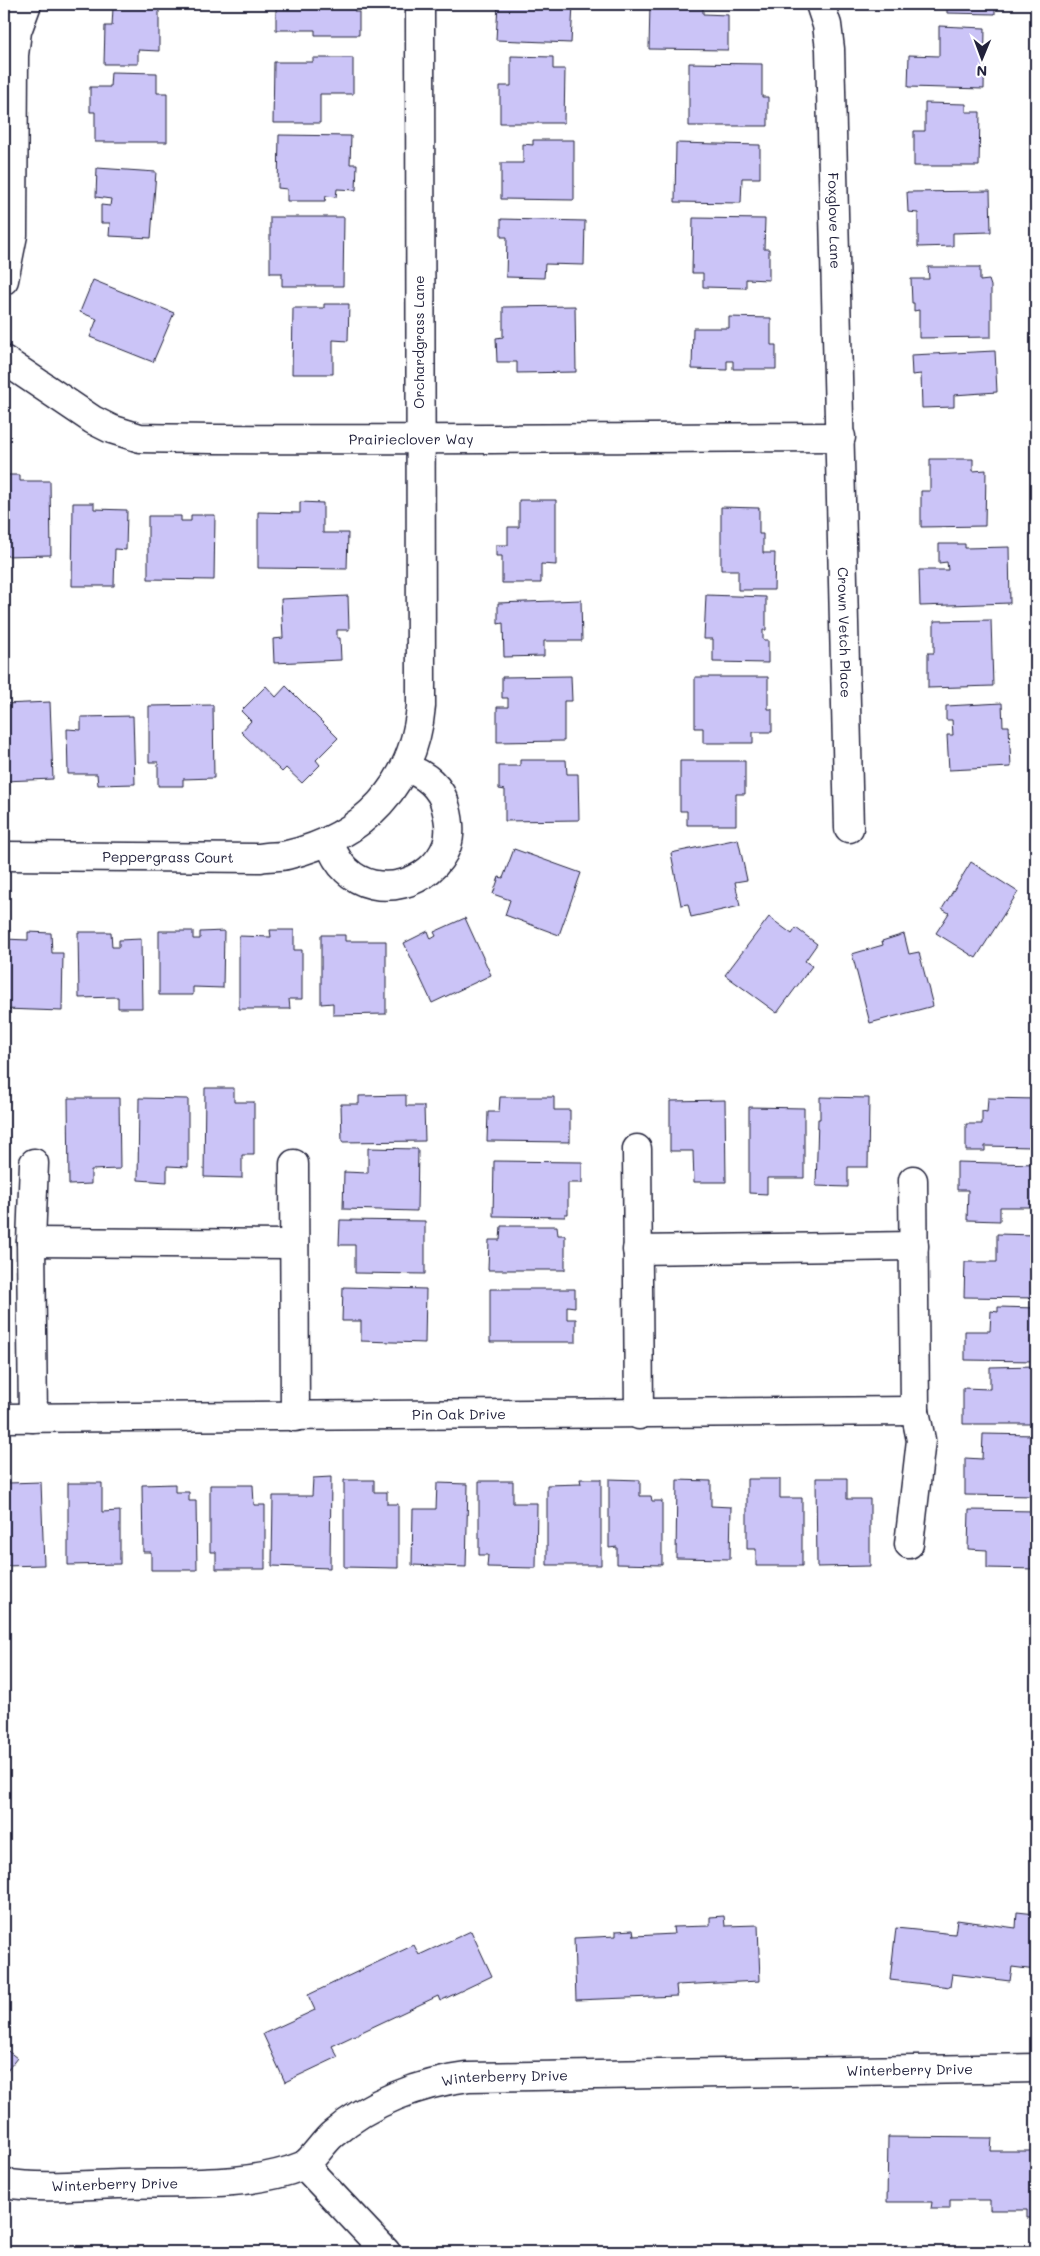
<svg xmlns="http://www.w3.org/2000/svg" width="1040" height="2256" viewBox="0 0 1040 2256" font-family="Mali,sans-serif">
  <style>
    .building { fill: #cbc4f7; stroke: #22223b }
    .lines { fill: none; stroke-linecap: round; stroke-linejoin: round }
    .minor-casing { stroke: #22223b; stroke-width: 31 }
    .minor { stroke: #fff; stroke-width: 28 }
    .labels { text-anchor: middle; stroke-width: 4.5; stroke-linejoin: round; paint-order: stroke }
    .street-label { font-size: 14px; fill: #22223b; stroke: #fff }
  </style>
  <rect width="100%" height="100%" fill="#fff"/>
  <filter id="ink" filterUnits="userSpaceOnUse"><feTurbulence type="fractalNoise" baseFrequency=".02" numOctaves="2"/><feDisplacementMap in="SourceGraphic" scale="10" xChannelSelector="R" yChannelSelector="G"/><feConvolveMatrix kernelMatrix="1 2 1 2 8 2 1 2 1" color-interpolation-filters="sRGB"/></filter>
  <g filter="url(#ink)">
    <g class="building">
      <path d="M122,4H159V51L138,50V64H104L105,26H112L113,8H122Z"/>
      <path d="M276,4H355V12H359V35H315V30H276Z"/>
      <path d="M498,4H573L571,43L496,40Z"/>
      <path d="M650,4H703V14L728,15V50L649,49Z"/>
      <path d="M947,4H995V14L947,13Z"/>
      <path d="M939,26L985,28L984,89L908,87L909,55L939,56Z"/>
      <path d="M511,56L553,57V69H565L564,123H500V86H511Z"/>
      <path d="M313,58H353V94H320V123H273L274,62H313Z"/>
      <path d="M689,63L762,64V97H768V126H689Z"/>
      <path d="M111,72L157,73V93H167V142H95V112H90V87H110Z"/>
      <path d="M925,103L966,104V112H980L979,166H914V131H925Z"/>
      <path d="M279,135L351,136L350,164H357L356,190L337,189L336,197L326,196L325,201H287V189L278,188Z"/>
      <path d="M533,140H574V200L501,199V163H523V144L533,145Z"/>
      <path d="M676,143L760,145V178H742L741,203L675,202Z"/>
      <path d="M97,168L156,172L151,238L109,236L110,223H101V205L110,206L111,199L96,197Z"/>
      <path d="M990,191L991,232L953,233V246L918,247V213L908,212L907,192Z"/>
      <path d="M270,217H344L343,286H282V273H270Z"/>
      <path d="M693,218L765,219L764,249H769V280L746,279V288L703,287V273H692Z"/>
      <path d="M501,219L585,221L584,265L545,264L544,278L506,277L507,237H501Z"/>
      <path d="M928,267H980V281L989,280L991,286V337L919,338V310L914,311V303H912L911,279H929Z"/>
      <path d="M93,280L174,313L153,362L90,337L97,319L80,312Z"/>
      <path d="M324,304H349L348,341L333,340V374H292L293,308H324Z"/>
      <path d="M575,306L576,372L517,373V362H497L496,338L503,337V307Z"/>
      <path d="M729,317L771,318V345H776V369H733V361H727V370L692,369L693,328H729Z"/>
      <path d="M995,351L997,392L954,395V407L922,408L921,374L912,375L911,355Z"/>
      <path d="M930,459H973V471L986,470L985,526L921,527V491H930Z"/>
      <path d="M4,475H20V481H50L51,555L4,556Z"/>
      <path d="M519,500H556V565L541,564V583H502V556H496V545H508V527H519Z"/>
      <path d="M300,502L323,503V533H348L347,569L258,568V512L300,513Z"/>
      <path d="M73,503H94V509L127,510L126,550L115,549L114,586H72Z"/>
      <path d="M721,507L759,508V534H763V553H775L774,590H738V570H721Z"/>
      <path d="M191,515H215L214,580L148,579V516H181V521H191Z"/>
      <path d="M939,544H965V548L1009,547L1010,603L920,606L919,570H948L947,562L939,563Z"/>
      <path d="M706,595L766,597V630H763V640H768V663L713,662V639H704Z"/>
      <path d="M348,596L349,630H337V638H340L341,660L274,663L273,639L283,638L281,599Z"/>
      <path d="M581,600L582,641H544V656L504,657L503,623L498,624V603Z"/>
      <path d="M991,620L993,686L928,688V653H934V621Z"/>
      <path d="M571,676L572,701H564V741L497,742V707H508V698H502V677Z"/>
      <path d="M695,677H768V709H772V732H753V743H703V728H695Z"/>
      <path d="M266,686L276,697L286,686L338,738L316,760L320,765L302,783L286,768L282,772L241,732L251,721L241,711Z"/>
      <path d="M50,702L53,779L4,781V704Z"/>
      <path d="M1002,703L1003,726H1009L1011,767L949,770L947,735H953L952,720H946V706Z"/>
      <path d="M213,705L214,778L183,779V786H158V762H149V706Z"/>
      <path d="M133,716L135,784L98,785L97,774H68L67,729L81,730V717Z"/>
      <path d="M520,760H566L567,774H578L579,820L505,821V790L499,789V766H520Z"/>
      <path d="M680,761H745V794H736V825H687V811H680Z"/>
      <path d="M738,839L747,880L735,882L740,906L691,917L688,904L681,905L671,853Z"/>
      <path d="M514,849L581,873L559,935L505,915L510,900L493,894L499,877L503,878Z"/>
      <path d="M971,862L1018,892L976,958L936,933L949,913L942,909Z"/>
      <path d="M769,917L792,934L796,928L817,944L805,961L812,966L777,1013L725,975Z"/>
      <path d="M465,918L491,975L432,1003L404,943L428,931L431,939L436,936L434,932Z"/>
      <path d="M270,930H294V950H302V999H289L290,1009H239V936L271,937Z"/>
      <path d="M159,931H193V939H200V932L224,931L223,988L193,987V995H159Z"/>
      <path d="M28,932L51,933L52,953H63L62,1011L4,1009V939L28,940Z"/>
      <path d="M78,932H111L112,947H119V940L141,939L142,1008H118V997L79,998Z"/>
      <path d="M904,934L909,954L919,952L933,1006L870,1023L852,954L883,945L882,941Z"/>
      <path d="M321,935H345V941H386V1014L333,1015V1003L321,1004Z"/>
      <path d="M205,1088H234V1102H254V1155H242V1178L204,1177Z"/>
      <path d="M406,1095V1106H424L425,1141L342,1142L341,1104H359V1096Z"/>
      <path d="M500,1097H554V1110H570V1142L487,1141L488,1112H499Z"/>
      <path d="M820,1097L869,1098L868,1167H848V1187L816,1186L818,1119H820Z"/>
      <path d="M68,1098H119L120,1169L91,1170V1184L69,1185Z"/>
      <path d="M139,1098L188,1099V1167L167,1166V1182L138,1180Z"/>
      <path d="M988,1098L1036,1099V1142H1032V1147L985,1146V1151H966V1124H982V1111L987,1112Z"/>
      <path d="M725,1100L726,1182H694L693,1151H670V1101Z"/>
      <path d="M749,1107L804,1108V1178H767V1194L749,1193Z"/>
      <path d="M368,1148L418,1149L417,1211L343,1209L344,1172L368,1173Z"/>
      <path d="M494,1161L582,1162V1183H568V1214H565V1217L493,1216Z"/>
      <path d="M957,1162L1036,1164V1207H1000V1221L967,1220L968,1190H957Z"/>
      <path d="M340,1220L425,1221V1274L355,1273V1245H339Z"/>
      <path d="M501,1226H557L558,1235H565V1270H488L489,1240H500Z"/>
      <path d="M997,1234L1036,1235V1298L964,1297L965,1262H997Z"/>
      <path d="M343,1287L426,1289L425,1343L361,1341V1321H342Z"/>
      <path d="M490,1289H575V1307L567,1306V1319H576V1342H490Z"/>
      <path d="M998,1307L1036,1308V1361L965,1360V1331H990L991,1311L998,1312Z"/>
      <path d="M1036,1366V1424H963V1388L990,1389V1367Z"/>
      <path d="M983,1434L1036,1435V1496L965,1495V1458L982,1459Z"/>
      <path d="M7,1473L8,1483L41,1482L44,1565L4,1566V1474Z"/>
      <path d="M331,1477L330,1568L272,1566L273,1496H312L313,1478Z"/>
      <path d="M816,1478H847V1499H870V1566L817,1567Z"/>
      <path d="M580,1479H601V1565H547V1485L581,1484Z"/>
      <path d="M609,1479L640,1480V1496H651L652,1501H662V1565L617,1564V1547L609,1548Z"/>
      <path d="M747,1479H780V1498H802V1566H756V1549H747Z"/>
      <path d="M344,1480H374V1492H387V1504H398V1568L344,1567Z"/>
      <path d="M677,1480L711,1481V1506L731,1507L730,1559L676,1558Z"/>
      <path d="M479,1481H513V1503H537L536,1568L487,1567L488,1555H479Z"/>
      <path d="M68,1483H102V1512L120,1511V1564L68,1565Z"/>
      <path d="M437,1483L468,1484L466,1567L412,1565L413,1509H436Z"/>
      <path d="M175,1484V1492H189V1501H196L197,1570H151V1552H143L142,1485Z"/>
      <path d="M210,1485H253L254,1505H265V1569H216V1552H210Z"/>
      <path d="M969,1510L1036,1511V1569L987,1568V1550L968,1549Z"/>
      <path d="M1017,1912L1036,1914V1970L1012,1967L1010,1981L952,1974L950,1987L890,1980L896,1928L955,1934L957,1920L1016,1928Z"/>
      <path d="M724,1916L725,1926L758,1925L760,1981L676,1985L677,1996L576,2000L574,1938L616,1936V1931L633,1930L634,1936L674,1934L673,1927L710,1926V1917Z"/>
      <path d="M471,1931L492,1976L440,2001L438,1996L332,2046L338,2057L285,2082L263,2034L315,2010L308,1995L414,1945L419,1955Z"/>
      <path d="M4,2048L17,2058L4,2075Z"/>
      <path d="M888,2137L992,2138L991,2151H1036V2218H1027V2210H990V2200H950V2209H931L932,2202H887Z"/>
    </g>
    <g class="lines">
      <g class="minor-casing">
        <g id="minor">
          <path id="s1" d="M820,4L827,25L830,49L849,828"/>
          <path d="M4,280L13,235L14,55L17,31L27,4"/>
          <path id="s2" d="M4,360L93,420L111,429L140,438C374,442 607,437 841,437"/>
          <path d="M328,841C333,851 337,862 346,870C376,900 432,885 447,845C451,833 449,819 446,808C442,787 424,773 405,768"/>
          <path id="s3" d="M4,856L260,858C269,856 279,857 287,855C363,837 414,785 421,706L420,4"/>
          <path d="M637,1149L639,1415"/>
          <path d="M294,1164L295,1417"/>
          <path d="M31,1242L294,1244"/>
          <path d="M637,1250L914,1246"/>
          <path id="s4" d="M4,1418L915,1411"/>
          <path d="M33,1418L31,1242L34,1163"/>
          <path d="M909,1544L921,1440L915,1411L913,1180"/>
          <path d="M304,2165L386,2252"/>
          <path id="s5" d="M4,2183C41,2189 80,2185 118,2184C175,2182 248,2188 302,2166C311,2162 324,2141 333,2134C370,2102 420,2083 468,2077L1036,2068"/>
        </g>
      </g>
      <use href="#minor" class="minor"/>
    </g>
  </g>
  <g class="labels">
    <g class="street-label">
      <text dy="5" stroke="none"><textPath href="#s1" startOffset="218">Foxglove Lane</textPath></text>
      <text transform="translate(419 342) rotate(-90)" y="5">Orchardgrass Lane</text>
      <text dy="5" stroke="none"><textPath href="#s2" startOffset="429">Prairieclover Way</textPath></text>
      <text dy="5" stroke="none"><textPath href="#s1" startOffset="630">Crown Vetch Place</textPath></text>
      <text dy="5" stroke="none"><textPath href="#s3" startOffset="164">Peppergrass Court</textPath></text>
      <text dy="5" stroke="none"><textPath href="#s4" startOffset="455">Pin Oak Drive</textPath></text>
      <text dy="5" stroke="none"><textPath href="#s5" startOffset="935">Winterberry Drive</textPath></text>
      <text dy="5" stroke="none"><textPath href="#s5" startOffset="530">Winterberry Drive</textPath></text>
      <text dy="5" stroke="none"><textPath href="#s5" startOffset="111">Winterberry Drive</textPath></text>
    </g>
  </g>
  <rect width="1040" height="2256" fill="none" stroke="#fff" stroke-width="20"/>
  <rect x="10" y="10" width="1020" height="2236" fill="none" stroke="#22223b" stroke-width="2" filter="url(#ink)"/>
  <g transform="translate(982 58) rotate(181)" stroke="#ffffff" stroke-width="4" paint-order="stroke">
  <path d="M0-4L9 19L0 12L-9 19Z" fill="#22223b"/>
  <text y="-8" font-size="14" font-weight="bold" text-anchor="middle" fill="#22223b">N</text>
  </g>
</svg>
